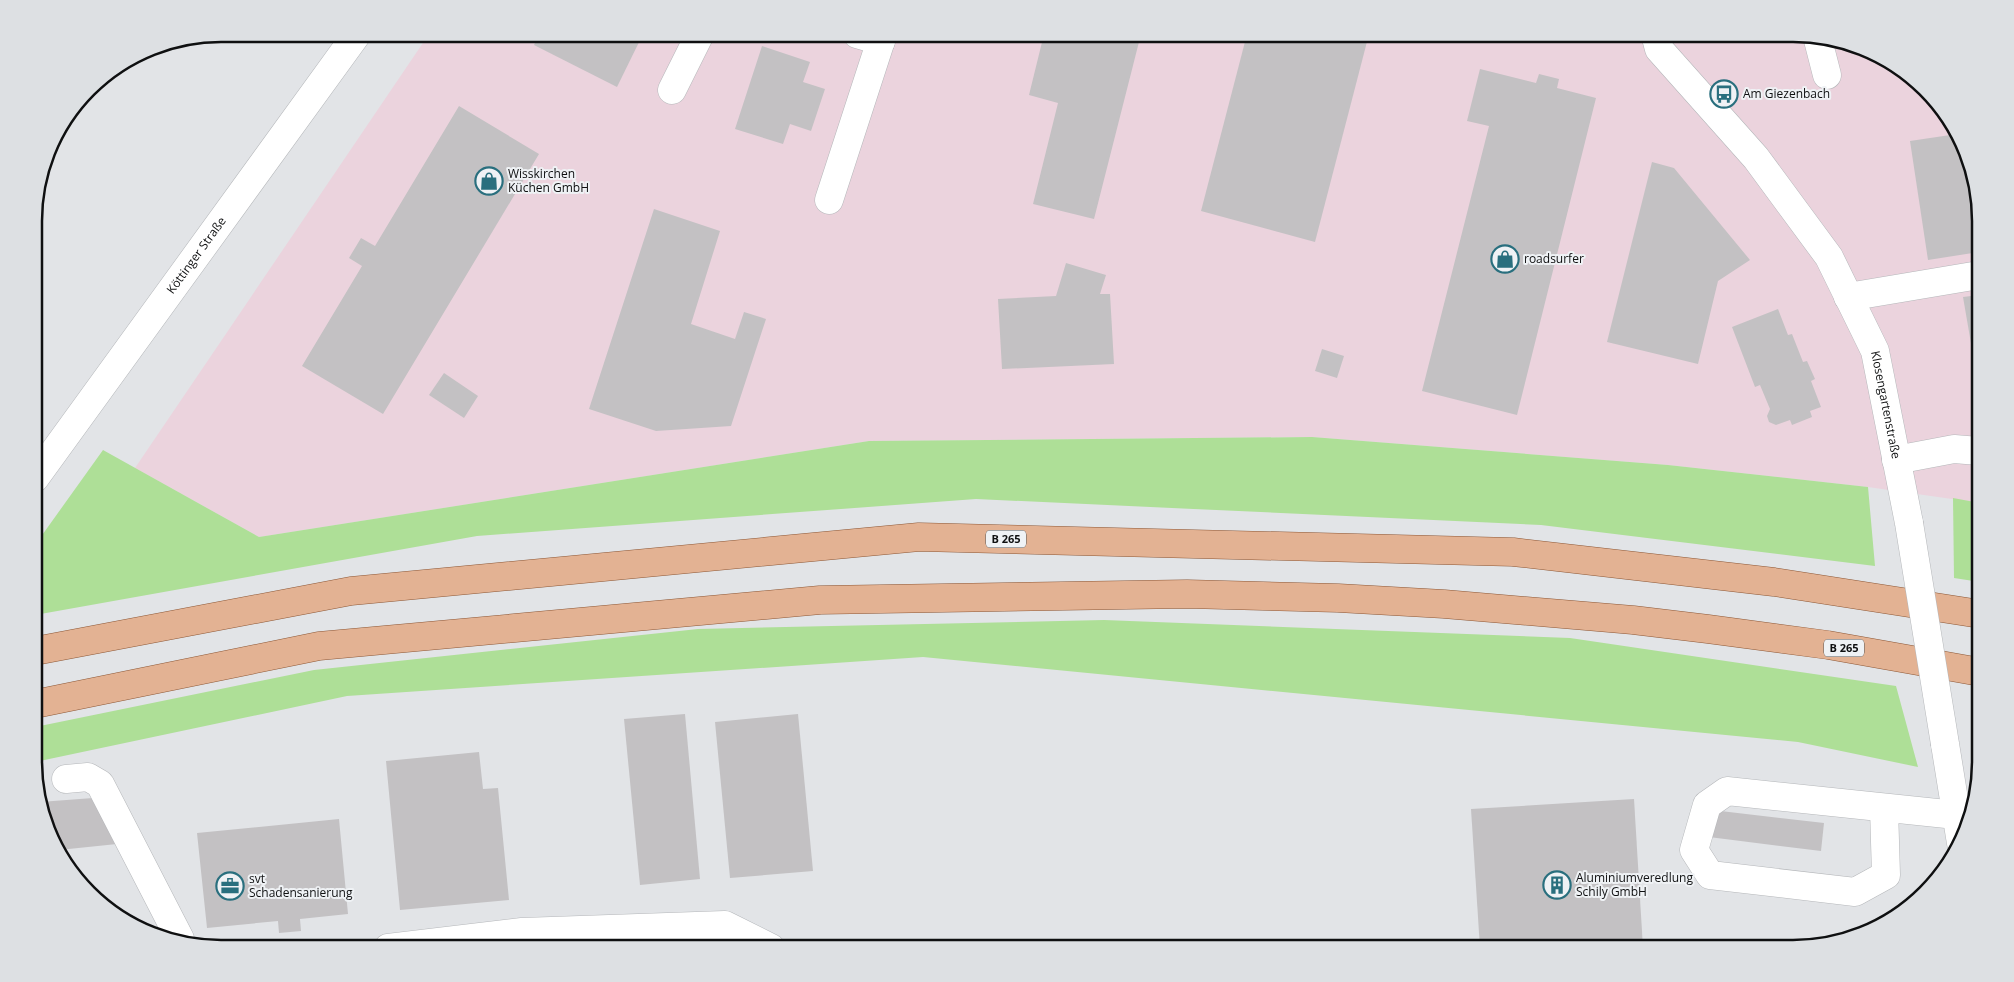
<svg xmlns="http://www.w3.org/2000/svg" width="2014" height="982" viewBox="0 0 2014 982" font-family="'Open Sans',sans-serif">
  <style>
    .commercial { fill: #ebd3dd }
    .green { fill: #aedf97 }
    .building { fill: #c3c1c3 }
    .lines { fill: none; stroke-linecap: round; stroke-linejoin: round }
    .minor-casing { stroke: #b5b7ba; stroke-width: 29 }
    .major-casing { stroke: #8d5837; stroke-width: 29 }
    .minor { stroke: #fff; stroke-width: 28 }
    .major { stroke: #e3b293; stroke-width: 28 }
    .minor-bridge-casing { stroke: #b5b7ba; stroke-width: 29; stroke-linecap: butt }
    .minor-bridge { stroke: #fff; stroke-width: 28 }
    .labels { text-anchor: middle; stroke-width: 4; stroke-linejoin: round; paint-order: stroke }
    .shield { fill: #eff2f5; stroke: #525455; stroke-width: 1 }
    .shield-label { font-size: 11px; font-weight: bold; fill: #0f1011 }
    .poi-label { font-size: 12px; fill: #0f1011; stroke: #eff2f5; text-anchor: start }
    .street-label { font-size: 12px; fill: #0f1011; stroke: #eff2f5 }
    .rim { fill: none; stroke: #0f1011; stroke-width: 2.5 }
  </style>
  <rect width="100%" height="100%" fill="#e2e4e7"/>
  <path class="commercial" d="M429,34H1792L1875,53L1942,108L1966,150L1979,198L1980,503L1868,487L1668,465L1312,437L869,441L259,537L135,468Z"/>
  <g class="green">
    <path d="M1312,437L1668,465L1868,487L1875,566L1541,525L976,499L477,536L35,615V545L103,450L259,537L869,441Z"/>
    <path d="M1953,498L1980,503V582L1954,578Z"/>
    <path d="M1104,620L1570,638L1896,686L1918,767L1798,742L923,657L347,696L35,762V727L314,670L698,629Z"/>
  </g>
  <g class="building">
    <path d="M539,34H643L617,87L534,45Z"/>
    <path d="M1044,34H1141L1094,219L1033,204L1058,103L1029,95Z"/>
    <path d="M1247,34H1369L1315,242L1201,211Z"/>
    <path d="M762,46L810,62L803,82L825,89L811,131L790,124L783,144L735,129Z"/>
    <path d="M1480,69L1536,83L1539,74L1559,79L1557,88L1596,98L1517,415L1422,391L1489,126L1467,121Z"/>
    <path d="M459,106L539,154L383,414L302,366L362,266L349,258L361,238L375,246Z"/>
    <path d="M1957,134L1966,150L1979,198V252L1928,260L1910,141Z"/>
    <path d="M1652,162L1674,168L1750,260L1718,281L1698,364L1607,342Z"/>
    <path d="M654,209L720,231L691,324L735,339L744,312L766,319L731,426L656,431L589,409Z"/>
    <path d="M1066,263L1106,275L1100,294H1110L1114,364L1002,369L998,299L1056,296Z"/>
    <path d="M1979,295V383L1978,384L1963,297Z"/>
    <path d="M1778,309L1788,335L1792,334L1803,362L1807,361L1815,379L1811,381L1821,407L1810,411L1812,417L1792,425L1790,420L1776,425L1769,422L1767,416L1770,409L1760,385L1755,387L1732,327Z"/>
    <path d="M1322,349L1344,356L1337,378L1315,371Z"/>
    <path d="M444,373L478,396L464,418L429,395Z"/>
    <path d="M685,714L700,879L640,885L624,719Z"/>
    <path d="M798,714L813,871L730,878L715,722Z"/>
    <path d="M479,752L483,789L498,788L509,900L400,910L386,761Z"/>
    <path d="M93,798L117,844L59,850L48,832L40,802Z"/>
    <path d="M1634,799L1643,948H1480L1471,809Z"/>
    <path d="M1712,810L1824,823L1821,851L1709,837Z"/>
    <path d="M339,819L348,914L300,919L301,931L279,933L278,921L207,928L197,833Z"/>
  </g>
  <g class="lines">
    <g class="minor-casing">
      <g id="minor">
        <path d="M857,34L881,41"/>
        <path id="s1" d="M1655,34L1659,49L1756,158L1829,257L1875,351L1909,523"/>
        <path d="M1818,40L1827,75"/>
        <path d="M672,90L700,34"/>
        <path d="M829,200L883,34"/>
        <path d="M1848,297L1979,275"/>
        <path d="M1896,460L1954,449L1979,451"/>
        <path id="s2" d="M35,478L357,34"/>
        <path d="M1945,744L1961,843"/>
        <path d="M66,779L88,777L100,784L180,939"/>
        <path d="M1884,808L1886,875L1855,892L1710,875L1694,850L1707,805L1727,791L1956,815"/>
        <path d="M388,948L522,932L725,925L771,948"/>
      </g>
    </g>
    <g class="major-casing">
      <g id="major">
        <path d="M35,651L351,591L919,537L1513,552L1774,582L1980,614"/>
        <path d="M35,704L319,646L820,600L1187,594L1338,598L1444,604L1633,620L1708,629L1828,645L1980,672"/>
      </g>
    </g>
    <use href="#minor" class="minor"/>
    <use href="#major" class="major"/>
    <g class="minor-bridge-casing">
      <path id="minor-bridge" d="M1909,523L1945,744"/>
    </g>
    <use href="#minor-bridge" class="minor-bridge"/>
  </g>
  <defs>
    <g id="bus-ring" transform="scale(1.4375)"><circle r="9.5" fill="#eff2f5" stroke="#296f7e" stroke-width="1.5"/><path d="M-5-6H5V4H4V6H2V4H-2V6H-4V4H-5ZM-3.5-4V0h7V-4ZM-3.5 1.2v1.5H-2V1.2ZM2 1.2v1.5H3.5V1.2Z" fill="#296f7e"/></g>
    <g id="shop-ring" transform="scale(1.4375)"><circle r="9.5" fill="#eff2f5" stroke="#296f7e" stroke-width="1.5"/><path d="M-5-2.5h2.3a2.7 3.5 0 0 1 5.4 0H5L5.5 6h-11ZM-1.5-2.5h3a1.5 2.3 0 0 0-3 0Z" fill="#296f7e"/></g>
    <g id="building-ring" transform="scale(1.4375)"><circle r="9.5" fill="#eff2f5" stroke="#296f7e" stroke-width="1.5"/><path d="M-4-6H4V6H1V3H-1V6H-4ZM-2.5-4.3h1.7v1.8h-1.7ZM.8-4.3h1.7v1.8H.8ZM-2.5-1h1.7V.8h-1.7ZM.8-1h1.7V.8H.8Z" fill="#296f7e"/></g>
    <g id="office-ring" transform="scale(1.4375)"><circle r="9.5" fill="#eff2f5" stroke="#296f7e" stroke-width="1.5"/><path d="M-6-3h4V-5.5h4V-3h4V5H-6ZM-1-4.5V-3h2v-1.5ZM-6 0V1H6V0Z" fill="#296f7e"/></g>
  </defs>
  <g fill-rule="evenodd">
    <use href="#bus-ring" x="1724" y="94"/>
    <use href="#shop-ring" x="489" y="181"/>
    <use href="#shop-ring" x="1505" y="259"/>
    <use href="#building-ring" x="1557" y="885"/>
    <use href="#office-ring" x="230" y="886"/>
  </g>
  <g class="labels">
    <g class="shield">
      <rect x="986" y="530.5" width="40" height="17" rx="4"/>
      <rect x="1824" y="639.5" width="40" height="17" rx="4"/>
    </g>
    <g class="shield-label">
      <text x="1006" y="543">B 265</text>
      <text x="1844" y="652">B 265</text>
    </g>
    <g class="poi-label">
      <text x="1743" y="98">Am Giezenbach</text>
      <text x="508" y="178">Wisskirchen<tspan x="508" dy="14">Küchen GmbH</tspan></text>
      <text x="1524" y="263">roadsurfer</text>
      <text x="1576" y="882">Aluminiumveredlung<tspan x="1576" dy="14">Schily GmbH</tspan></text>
      <text x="249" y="883">svt<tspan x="249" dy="14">Schadensanierung</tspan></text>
    </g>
    <g class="street-label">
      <text dy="4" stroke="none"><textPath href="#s2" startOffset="275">Köttinger Straße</textPath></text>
      <text dy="4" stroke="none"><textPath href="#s1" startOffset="444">Klosengartenstraße</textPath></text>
    </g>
  </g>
  <path d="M0 0H2014V982H0ZM221 42H1793A179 179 0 0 1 1972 221V761A179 179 0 0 1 1793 940H221A179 179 0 0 1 42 761V221A179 179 0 0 1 221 42Z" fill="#dde0e3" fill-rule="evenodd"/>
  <path class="rim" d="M221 42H1793A179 179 0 0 1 1972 221V761A179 179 0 0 1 1793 940H221A179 179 0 0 1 42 761V221A179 179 0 0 1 221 42Z"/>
</svg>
